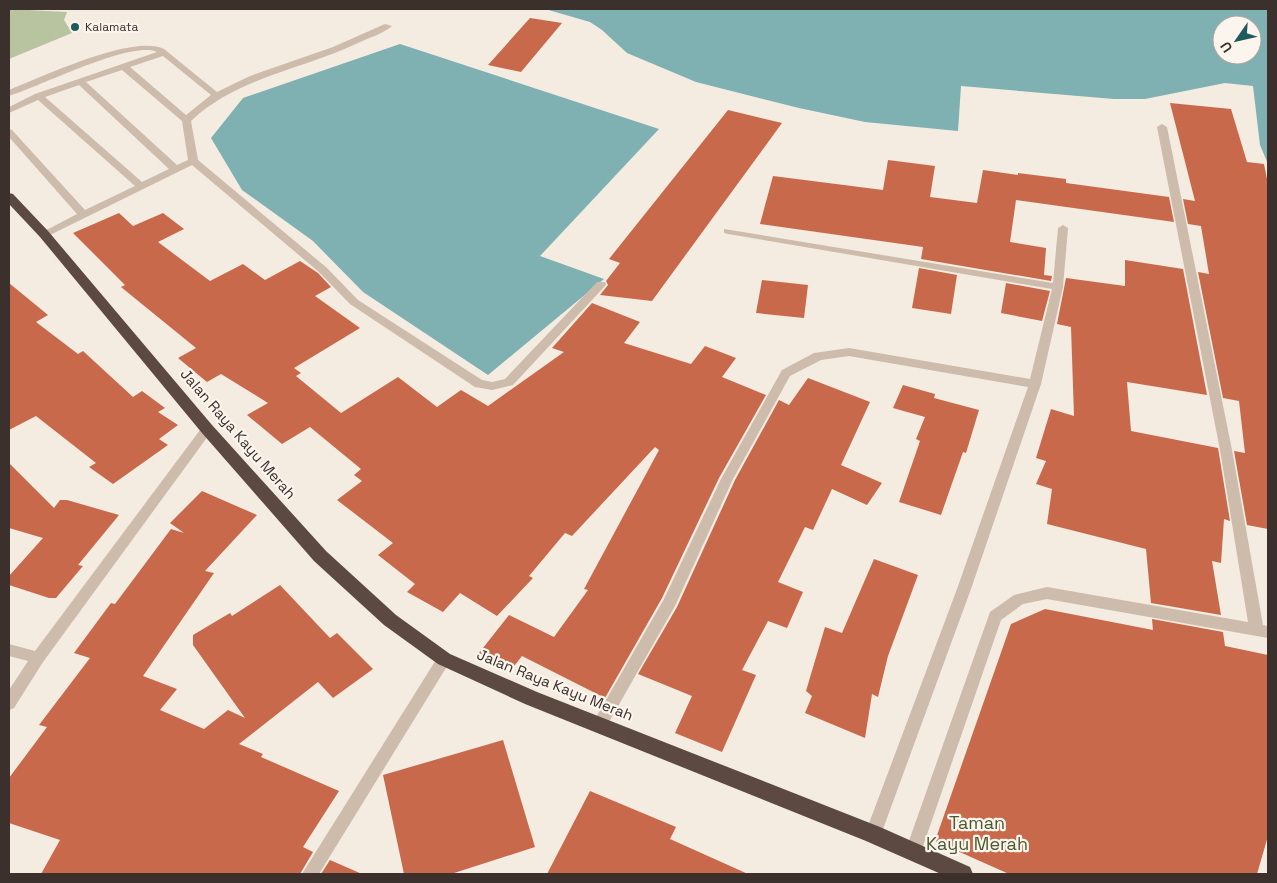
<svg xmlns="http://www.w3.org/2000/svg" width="1277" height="883" viewBox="0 0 1277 883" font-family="'Space Grotesk',sans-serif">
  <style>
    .green { fill: #b8c4a0 }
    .water { fill: #7fb0b2; fill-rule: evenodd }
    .building { fill: #c8694b }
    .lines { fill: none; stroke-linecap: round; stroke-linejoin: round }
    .minor { fill: #cdbbac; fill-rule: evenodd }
    .highway { fill: #5c4a42; fill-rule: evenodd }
    .poi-dot { fill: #1f5a5e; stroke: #fbf5ee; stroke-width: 2 }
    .labels { text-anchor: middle; stroke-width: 4.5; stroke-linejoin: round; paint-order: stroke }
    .far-poi-label { font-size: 12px; fill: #3b302b; stroke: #fbf5ee; text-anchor: start }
    .street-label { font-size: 15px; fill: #3b302b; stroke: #fbf5ee }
    .near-park-label { font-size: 18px; fill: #4a5a2e; stroke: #fbf5ee }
  </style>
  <rect width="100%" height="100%" fill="#f4ebe1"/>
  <path class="green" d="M9,9L67,12L64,20L72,33L9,59Z"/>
  <g class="water">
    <path d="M545,9H1268V164L1260,145L1253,86L1225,83L1145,99H1114L961,86L958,131L865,122L799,108L696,82L627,53L602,30L590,22ZM1222,25H1252V55H1222Z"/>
    <path d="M400,44L659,129L540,256L604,279L488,375L363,292L313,241L242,190L211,138L243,98Z"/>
  </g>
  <g class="building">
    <path d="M530,18L562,23L521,72L488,65Z"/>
    <path d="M1170,103L1231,109L1247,162L1264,164L1268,184V529L1247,525L1234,451L1245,453L1239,401L1223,398L1198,272L1209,274L1201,226L1188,224L1183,199L1195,201Z"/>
    <path d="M728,110L782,123L652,301L600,295L608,285L606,281L620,263L609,259Z"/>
    <path d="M888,160L935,166L930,197L977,203L983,170L1018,175V173L1066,179V183L1169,197L1174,222L1016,200L1010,242L1046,248L1044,275L1052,276L1051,281L921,259L923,247L760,224L773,176L883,190Z"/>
    <path d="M119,213L133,226L163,213L184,229L158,242L210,281L243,264L265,280L300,261L318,273L331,287L315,296L360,328L294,368L301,373L296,376L341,413L398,377L437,407L461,390L488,406L564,352L552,348L592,303L640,322L624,343L691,364L705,346L736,358L722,377L766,395L719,478L662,598L605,698L522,656L511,670L479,653L509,615L554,637L588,590L584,589L659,450L655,447L572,536L565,533L529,576L533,578L497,616L460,593L443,612L407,592L415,584L378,555L393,543L337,500L362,481L354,475L361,469L310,427L282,444L247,415L268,403L221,374L207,382L178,358L196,348L121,287L125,285L73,233Z"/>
    <path d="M1125,260L1183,269L1207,395L1127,382L1131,431L1218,448L1230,521L1224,519L1221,563L1212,561L1221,615L1151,603L1146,549L1047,524L1052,489L1036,484L1046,461L1036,458L1051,409L1074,416L1071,327L1057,324L1066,278L1125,286Z"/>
    <path d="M919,268L957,275L951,314L912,308Z"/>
    <path d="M762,280L808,285L804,318L756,313Z"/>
    <path d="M9,283L48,315L36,322L78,354L83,351L133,397L142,391L165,408L158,412L178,425L159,439L168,445L113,484L89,467L96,463L36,416L9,430Z"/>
    <path d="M1006,283L1050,291L1042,321L1001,313Z"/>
    <path d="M808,378L870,402L841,465L882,483L867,505L832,489L813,530L805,527L778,582L803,592L787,628L768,621L742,670L756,675L722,752L675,733L692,696L638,674L677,607L735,480L779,400L789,405Z"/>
    <path d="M903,385L935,394L934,398L979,410L966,453L963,452L941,515L899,502L920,441L916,439L925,417L893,408Z"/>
    <path d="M9,463L54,508L60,500H67L119,515L78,565L83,566L56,598H49L9,585V576L43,538L9,528Z"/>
    <path d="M202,491L257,515L205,571L214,573L143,676L177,689L160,710L204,729L228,710L245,718L193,645V635L230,613L232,616L280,585L330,638L337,633L373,669L333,698L318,682L239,744L263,754L261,757L339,791L303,847L313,852L300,874H41L60,840L9,823V778L47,727L39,725L90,658L74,653L111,603L115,604L171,529L184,533L170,523Z"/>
    <path d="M874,559L918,575L888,656L878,697L872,694L865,738L805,713L812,696L806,691L825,627L842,633Z"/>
    <path d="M1045,609L1153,630L1152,619L1223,632L1225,646L1268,655V836L1257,874H1009L935,841L1011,624Z"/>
    <path d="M503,740L535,847L451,874H404L383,775Z"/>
    <path d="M590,791L676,827L670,839L748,874H547Z"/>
    <path d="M330,860L362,874H321Z"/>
  </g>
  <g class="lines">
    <g class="minor">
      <path d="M385,24L392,26C383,34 368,38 358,43C301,70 238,77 191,121L198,160L327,268L358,300L482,380L492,382L505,379L597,282H605L606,284L605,286L513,385L492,390L475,387L350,304L319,272L192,165L48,236L44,237L39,234L77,214L9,137V129L12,130L85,210L135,186L38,100L9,113V107L35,94L157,52C131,40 39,87 9,96V90C42,77 133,34 164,49L217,92L250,76L333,47ZM163,56L211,95L186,115L130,67ZM122,70L182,121L188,160L177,165L86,82ZM79,85L169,169L142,182L45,97Z"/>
      <path d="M1162,124L1167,127L1232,450L1263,625L1268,626V638L1047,599L1023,604L1001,620L921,852L919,858L913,860L907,858L905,852L990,612L1014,595L1047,587L1248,622L1220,450L1157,127Z"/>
      <path d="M1063,225L1068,228L1063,287L1041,384L971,589L879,840L873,842L867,840L865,834L957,589L1028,387L849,356L821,360L790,376L733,479L675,606L605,729L600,731L595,729L592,724L595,719L664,599L721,479L782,370L814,353L849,348L1030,379L1052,289L728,234L724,233V229L1053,283L1058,228Z"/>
      <path d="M207,425L213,429L211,432L43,662L14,708L9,710V690L28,661L9,656V644L35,651L203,426Z"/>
      <path d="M444,653L449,655L451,659L449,663L319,874H302L439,655Z"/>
    </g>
    <path class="highway" d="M9,193L13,194L48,231L212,425L326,551L396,615L450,654L537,692L880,827L970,867L973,874H941L866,841L525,704L438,664L384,625L314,561L202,433L40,237L9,204Z"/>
  </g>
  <circle class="poi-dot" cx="75" cy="27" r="5"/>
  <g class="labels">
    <g class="far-poi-label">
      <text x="85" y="31">Kalamata</text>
    </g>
    <g class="street-label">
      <text transform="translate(238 434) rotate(49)" y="5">Jalan Raya Kayu Merah</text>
      <text transform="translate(555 685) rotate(22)" y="5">Jalan Raya Kayu Merah</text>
    </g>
    <g class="near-park-label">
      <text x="977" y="829">Taman<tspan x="977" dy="21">Kayu Merah</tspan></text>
    </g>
  </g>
  <rect width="1277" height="883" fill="none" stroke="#3b302b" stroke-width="20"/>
  <g transform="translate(1237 40) rotate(236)"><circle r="24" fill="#fbf5ee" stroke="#aea6a0"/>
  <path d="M0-4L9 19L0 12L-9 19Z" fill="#1f5a5e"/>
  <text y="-8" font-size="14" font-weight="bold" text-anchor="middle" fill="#3b302b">U</text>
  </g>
</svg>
